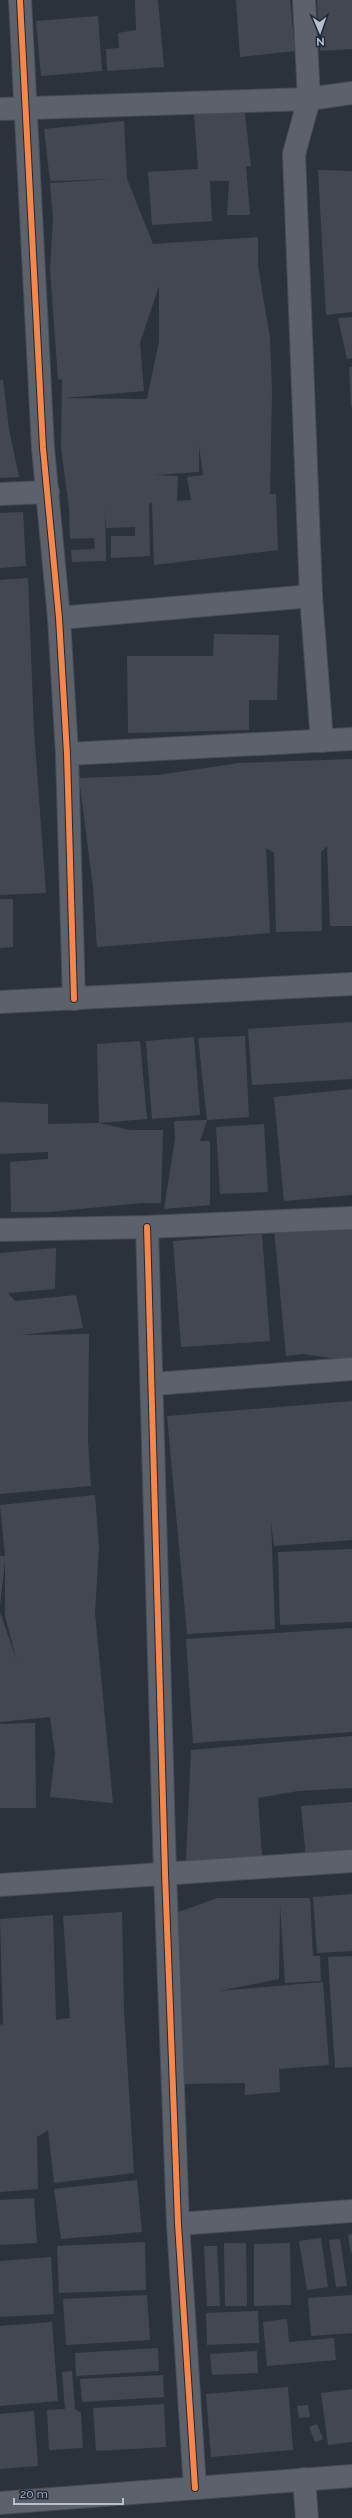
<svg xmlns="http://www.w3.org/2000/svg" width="352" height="2518" viewBox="0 0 352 2518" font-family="Raleway,sans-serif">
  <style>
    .building { fill: #434850; fill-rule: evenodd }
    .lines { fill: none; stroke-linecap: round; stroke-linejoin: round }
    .street-casing { stroke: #484d54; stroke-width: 24 }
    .street { stroke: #5d6169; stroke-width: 22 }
    .cycleway-casing { stroke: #1f2837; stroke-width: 8 }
    .cycleway { stroke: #f5874c; stroke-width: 6 }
  </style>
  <rect width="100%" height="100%" fill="#2c323c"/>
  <g class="building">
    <path d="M135,0H158L164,67L107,71L106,49L119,48L118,33L136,30Z"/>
    <path d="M236,0H290L295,51L240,57Z"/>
    <path d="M317,0H352V49L320,51Z"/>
    <path d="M98,16L102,71L41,76L36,21Z"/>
    <path d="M244,106L251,166H246L250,215H227L229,181H210L212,221L152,225L148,172L198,169L194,113Z"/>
    <path d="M124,121L127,179L153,244L258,237V266L270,338L272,391L270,494H276L278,550L154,565L152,503L149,504L150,556L111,558V536H135V527L106,528L105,505L106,561L72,562L71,550L95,549L94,538L70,539L69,508L61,448L62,379L58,380L50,269L53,220L50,183L112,179L50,181L44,129ZM159,286V341L147,399L64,398L144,391L140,343ZM199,446L203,475L187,477L191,500L177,501L178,476L155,475L199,472Z"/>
    <path d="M318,170L352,171V312L326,315Z"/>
    <path d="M352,317V358L347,359L338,318Z"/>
    <path d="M349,367H352V407H351Z"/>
    <path d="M0,380H3L9,429L19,477L0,478Z"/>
    <path d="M23,512L26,566L0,568V513Z"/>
    <path d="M28,578L34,731L46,893L0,895V580Z"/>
    <path d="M214,634L279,635L277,700H249V730L128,733L127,656H213Z"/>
    <path d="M352,759V926H330L327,846L321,852L322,931L276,932L274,853L266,848L270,933L97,947L93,887L79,778L158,775L239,763Z"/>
    <path d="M0,899H13V947L0,948Z"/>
    <path d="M352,1022V1079L252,1085L248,1029Z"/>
    <path d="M245,1036L249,1117L207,1120L198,1038Z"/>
    <path d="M194,1037L200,1115L152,1119L146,1041Z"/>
    <path d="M140,1041L147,1119L99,1123L130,1130H163L161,1203H142L49,1212H11L10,1162L48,1159V1152L0,1154V1102L48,1104V1124L99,1123L97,1044Z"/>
    <path d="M352,1089V1195L284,1201L274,1097Z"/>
    <path d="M207,1120L200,1141H210V1205L164,1209L175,1139L174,1121Z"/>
    <path d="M264,1124L268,1192L220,1194L216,1127Z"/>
    <path d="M352,1220V1358L337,1359L303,1354L286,1356L274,1228Z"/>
    <path d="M262,1234L270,1341L181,1347L173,1241Z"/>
    <path d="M56,1248L55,1289L8,1293L15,1301L76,1295L83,1328L21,1335L89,1334L88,1441L91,1486L0,1494V1253Z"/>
    <path d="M352,1401V1540L274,1546L271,1522L275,1629L187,1634L167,1416Z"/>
    <path d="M95,1495L99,1547L95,1613L113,1803L50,1797L55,1754L50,1717L0,1722V1612L17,1661L5,1616V1560L0,1607V1556H5L0,1505Z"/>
    <path d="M352,1549V1622L280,1625L278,1552Z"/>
    <path d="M352,1628V1732L193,1743L186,1639Z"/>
    <path d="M35,1723L36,1808H0V1724Z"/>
    <path d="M352,1736V1788L298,1791L258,1798L262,1857L186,1861L191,1750Z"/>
    <path d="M352,1802V1854L306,1858L301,1806Z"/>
    <path d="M352,1894V1951L317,1953L313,1897Z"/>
    <path d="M217,1898H310L313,1956H320L321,1981L285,1983L280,1904L279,1979L219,1991L323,1982L329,2065L279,2069L280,2092L245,2095V2083L182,2084L173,1914Z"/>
    <path d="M122,1912L124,2011L134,2173L54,2183L48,2130L37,2137L38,2189L0,2192V2024L3,2025L0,1919L53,1915L56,2020L70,2018L63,1916Z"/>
    <path d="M352,1956V2067L335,2068L328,1957Z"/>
    <path d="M137,2180L142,2232L61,2239L54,2189Z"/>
    <path d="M34,2198L37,2243L0,2245V2200Z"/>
    <path d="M352,2234V2253H351L348,2235Z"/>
    <path d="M321,2238L328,2287L307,2290L299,2241Z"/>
    <path d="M340,2239L347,2286L336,2287L329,2240Z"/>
    <path d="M145,2242L146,2290L59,2293L57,2246Z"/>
    <path d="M224,2243H246L247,2306H225Z"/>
    <path d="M290,2243L291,2305L254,2306V2244Z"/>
    <path d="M204,2246H217L220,2306H207Z"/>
    <path d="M51,2257L54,2314L0,2317V2261Z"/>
    <path d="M147,2295L150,2340L66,2345L63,2299Z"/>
    <path d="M352,2295V2333L311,2336L308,2298Z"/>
    <path d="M258,2311L259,2343L207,2345L206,2313Z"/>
    <path d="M287,2319L289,2342L334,2338L336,2360L267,2366L263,2322Z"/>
    <path d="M52,2322L58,2401L0,2406V2326Z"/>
    <path d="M158,2348L159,2371L76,2376L75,2353Z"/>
    <path d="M257,2351L258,2373L212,2375L210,2354Z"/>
    <path d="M72,2371L75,2409L81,2413L83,2448L49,2450L47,2410L65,2409L62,2372Z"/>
    <path d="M163,2375L164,2397L82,2402L80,2379Z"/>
    <path d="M288,2387L293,2450L211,2457L206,2394Z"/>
    <path d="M352,2389V2442L328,2445L321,2393Z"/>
    <path d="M164,2404L166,2447L96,2451L93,2408Z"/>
    <path d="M308,2405L310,2417L299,2418L297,2406Z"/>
    <path d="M34,2411L38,2466L0,2469V2414Z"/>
    <path d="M317,2424L323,2439L315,2442L309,2427Z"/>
  </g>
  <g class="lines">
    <g class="street-casing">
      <g id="street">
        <path d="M20,0L43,448L59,618L67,754L74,999"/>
        <path d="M304,0L309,99L294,154L311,596L322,741"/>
        <path d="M0,109L309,99L352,93"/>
        <path d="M0,494L48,492"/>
        <path d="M59,618L311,596"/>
        <path d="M67,754L352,739"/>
        <path d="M0,1002L352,984"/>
        <path d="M147,1227L165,1873L178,2224L195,2488"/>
        <path d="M0,1230L147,1227L352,1218"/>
        <path d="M153,1384L352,1369"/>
        <path d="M0,1885L352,1861"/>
        <path d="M178,2224L352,2211"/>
        <path d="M304,2479L307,2518"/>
        <path d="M0,2503L352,2476"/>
      </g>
    </g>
    <use href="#street" class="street"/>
    <g class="cycleway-casing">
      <g id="cycleway">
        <path d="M20,0L43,448L59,618L67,754L74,999"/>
        <path d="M147,1227L165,1873L178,2224L195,2488"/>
      </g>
    </g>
    <use href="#cycleway" class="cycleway"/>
  </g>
  <g transform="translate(320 32) rotate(178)" stroke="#1f2837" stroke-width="3" paint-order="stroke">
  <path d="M0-3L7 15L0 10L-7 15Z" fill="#b7bfcc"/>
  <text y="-6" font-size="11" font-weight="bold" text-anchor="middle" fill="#b7bfcc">N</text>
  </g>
  <path d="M14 2498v6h109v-6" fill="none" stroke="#b7bfcc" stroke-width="2"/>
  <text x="20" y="2498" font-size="12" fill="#b7bfcc" stroke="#1f2837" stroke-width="3" paint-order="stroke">20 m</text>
</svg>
